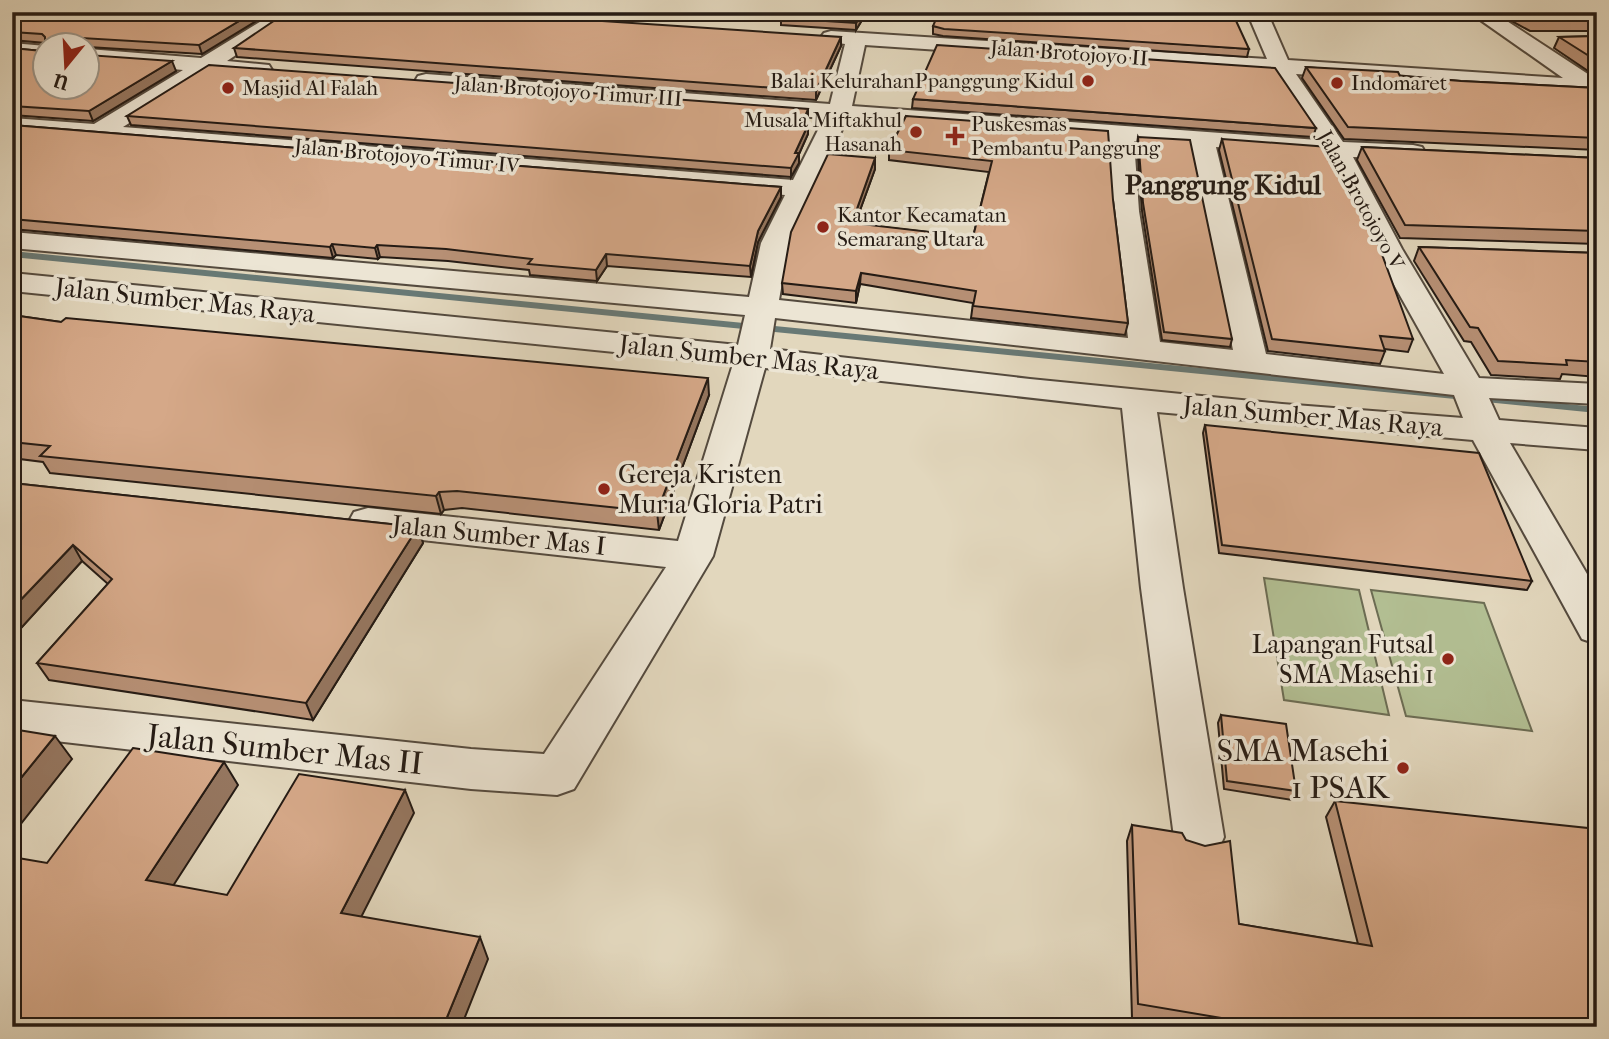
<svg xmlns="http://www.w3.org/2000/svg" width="1609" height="1039" viewBox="0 0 1609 1039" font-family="'IM FELL French Canon',serif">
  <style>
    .green { fill: #b2be92; stroke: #6c6c53; stroke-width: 2 }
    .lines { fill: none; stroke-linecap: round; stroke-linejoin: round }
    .stream { fill: #687975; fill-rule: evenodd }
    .minor-casing { stroke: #544a3e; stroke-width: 4 }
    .minor { fill: #ece5d4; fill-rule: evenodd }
    .wall { fill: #b79075; stroke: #251b14; stroke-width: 2 }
    .shaded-wall { fill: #95765f; stroke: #251b14; stroke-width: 2 }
    .building { fill: #d5a888; stroke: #251b14; stroke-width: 2 }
    .poi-dot { fill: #8f2418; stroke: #ece5d4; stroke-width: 2.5 }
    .labels { text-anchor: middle; stroke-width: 7; stroke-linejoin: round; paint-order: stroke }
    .far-street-label { font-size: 21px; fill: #251b14; stroke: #ece5d4 }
    .far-poi-label { font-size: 21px; fill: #251b14; stroke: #ece5d4; text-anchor: start }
    .street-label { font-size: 26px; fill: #251b14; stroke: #ece5d4 }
    .poi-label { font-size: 26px; fill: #251b14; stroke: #ece5d4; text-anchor: start }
    .far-district-label { font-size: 28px; font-weight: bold; fill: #251b14; stroke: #ece5d4 }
    .near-street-label { font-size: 32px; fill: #251b14; stroke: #ece5d4 }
    .near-poi-label { font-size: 32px; fill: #251b14; stroke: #ece5d4; text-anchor: end }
  </style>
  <rect width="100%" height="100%" fill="#e2d7bd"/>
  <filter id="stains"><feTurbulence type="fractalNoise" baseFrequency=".00286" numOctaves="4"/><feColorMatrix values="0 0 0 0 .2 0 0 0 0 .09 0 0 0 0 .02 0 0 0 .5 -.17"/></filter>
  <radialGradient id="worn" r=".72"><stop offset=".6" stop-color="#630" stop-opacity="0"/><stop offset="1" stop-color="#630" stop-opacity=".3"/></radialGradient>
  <g class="green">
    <path d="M1264,578L1359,590L1389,715L1284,700Z"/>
    <path d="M1371,590L1484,603L1532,731L1406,716Z"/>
  </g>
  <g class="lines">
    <path class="stream" d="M12,251L1597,407V413L12,257Z"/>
    <g class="minor-casing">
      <g id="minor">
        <path d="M276,12H300L227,61L269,65L272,70L269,75L261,77L209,72L123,127L793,180L824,118L426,88L418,86L415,81L418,76L426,74L830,104L845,44L824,41L821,37L824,33L831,31L1267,59L1247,12H1267L1288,60L1563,78L1469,12H1493L1597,80V94L1296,74L1343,142L1413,145L1422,147L1425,152L1422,157L1413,159L1353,157L1402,249L1479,378L1597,384V404L1489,398L1499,420L1597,428V450L1510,443L1597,591V644L1582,639L1473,440L1157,412L1183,588L1224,837L1217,853L1199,859L1181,853L1174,837L1141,588L1122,408L765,368L713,556L574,789L557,795L471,789L12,736V700L471,749L544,754L666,567L368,534L354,530L349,521L354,512L368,508L678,541L733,364L12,291V273L738,345L745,315L12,248V232L749,297L761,243L785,195L12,132V118L94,124L183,70L88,61V49L201,58ZM865,45L1273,72L1318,140L852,106ZM847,119L1109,139L1113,211L1128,338L779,300L789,243ZM1134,141L1191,145L1233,350L1160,342L1139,211ZM1216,147L1327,156L1374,249L1444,374L1266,354ZM775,318L1454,395L1463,418L1282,404L1030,379L770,349Z"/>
        <path d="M598,12H618C611,22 607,28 594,25L591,21Z"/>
        <path d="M12,43L46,46V58L12,55Z"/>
      </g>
    </g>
    <use href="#minor" class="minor"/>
  </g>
  <g class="wall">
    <path d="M12,12H271L202,54L88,47V46H46V88L176,71L93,121L12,115V48L42,51L45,49V43L12,40Z"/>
    <path d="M594,12H642L640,15Z"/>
    <path d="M867,12L856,30L781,25V18Z"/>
    <path d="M1495,12H1597V31H1530Z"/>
    <path d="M933,26L1249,49L1247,57L943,36L933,34Z"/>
    <path d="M1597,36V77L1554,48L1559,37Z"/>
    <path d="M841,46L816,100L237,57L234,48Z"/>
    <path d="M1306,67L1461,81L1597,88V150L1344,139L1302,78Z"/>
    <path d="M913,99L1316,128L1313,137L912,108Z"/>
    <path d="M808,109V118L806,124L808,134L799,154V163L791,177L131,125L127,116Z"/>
    <path d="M906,116L1113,200L1128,323L1125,335L971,318L973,303L860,284L856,303L783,294L782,283L875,158V169L855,224L973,237L989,172L889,160V150Z"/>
    <path d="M12,125L781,187V197L758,242L751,277L607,266L597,281L530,275L529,270L448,261L380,257L378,259L336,255L333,258L12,229Z"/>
    <path d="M1138,137L1232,339L1230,347L1162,340L1142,211L1137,144Z"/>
    <path d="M1222,139L1413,339L1408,352L1384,349L1385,351L1380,364L1268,351L1219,150Z"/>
    <path d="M1362,147L1597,158V244L1400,238L1357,160Z"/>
    <path d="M1419,247L1597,253V377L1562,374L1560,379L1491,375L1471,342L1464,341L1414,261Z"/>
    <path d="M12,315L61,322L709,395L659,530L462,508L444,510L441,514L50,473L43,462L12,458Z"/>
    <path d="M1205,425L1532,581L1527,590L1219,553L1203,433Z"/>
    <path d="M12,483L418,527L423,543L313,720L49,680L37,663L108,584L82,561L12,638Z"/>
    <path d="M1221,715L1296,791L1292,800L1224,789L1218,723Z"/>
    <path d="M1335,801L1597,1027H1182L1132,1018L1127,841L1132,825L1239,924L1358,944L1326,817Z"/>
  </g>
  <g class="shaded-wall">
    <path d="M254,12H271L202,54L199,45Z"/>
    <path d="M863,12H867L856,30V23Z"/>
    <path d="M841,37V46L816,100V91Z"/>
    <path d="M172,61L176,71L93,121L89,111Z"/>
    <path d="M808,109V118L802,133V124Z"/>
    <path d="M808,125V134L799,154V163L791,177V168L795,153Z"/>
    <path d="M875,158V169L851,235L852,223Z"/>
    <path d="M781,187V197L758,242L751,277L750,266L758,231Z"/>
    <path d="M332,244L336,255L333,258L330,247Z"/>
    <path d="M377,245L380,257L378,259L375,248Z"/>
    <path d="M606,254L607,266L597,281L596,270Z"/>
    <path d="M861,273L860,284L856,303V291Z"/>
    <path d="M708,378L709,395L659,530L657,512Z"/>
    <path d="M439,492L444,510L441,514L436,496Z"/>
    <path d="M418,527L423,543L313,720L306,703Z"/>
    <path d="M73,545L82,561L12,638V609Z"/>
    <path d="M55,736L72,759L12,835V789Z"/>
    <path d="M224,762L238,785L162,903L146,880Z"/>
    <path d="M405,790L414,813L352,935L341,913Z"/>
    <path d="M480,937L488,959L461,1027H443Z"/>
  </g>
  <g class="building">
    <path d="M12,12H254L199,45L82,38V46H46V88H88V55L172,61L89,111L12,106V48L42,51L45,49V37L42,34L12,32Z"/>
    <path d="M287,12H468L841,37L816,91L234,48Z"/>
    <path d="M785,12H863L856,23L781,18Z"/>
    <path d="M939,12H1232L1249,49L944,29L933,26Z"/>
    <path d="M1520,12H1597V20H1534Z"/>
    <path d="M1597,36V61L1559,37Z"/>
    <path d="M937,45L1275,68L1316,128L913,99Z"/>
    <path d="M209,65L808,109L802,124L808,125L795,153H799L791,168L127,116Z"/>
    <path d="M1306,67L1398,72L1400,76L1461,81L1597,88V138L1348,127Z"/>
    <path d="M906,116L1108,131L1113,200L1128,323L973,306L976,291L861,273L856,291L782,283L791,232L828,154L875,158L852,223L973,237L992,161L889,150Z"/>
    <path d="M12,125L781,187L758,231L750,266L606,254L596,270L528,264L532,259L446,249L377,245L375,248L332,244L330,247L12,219Z"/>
    <path d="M1138,137L1190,140L1232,339L1164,332L1143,203Z"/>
    <path d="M1222,139L1329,147L1376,238L1413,339L1380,336L1385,351L1272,339Z"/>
    <path d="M1362,147L1597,158V231L1405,225Z"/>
    <path d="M1419,247L1597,253V362L1566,360L1567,365L1498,361L1478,328L1470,327Z"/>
    <path d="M12,315L61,322L66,318L708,378L657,512L457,491L439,492L436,496L40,456L50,446L12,442Z"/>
    <path d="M1205,425L1479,453L1532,581L1222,545Z"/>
    <path d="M12,483L418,527L306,703L37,663L112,579L73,545L12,609Z"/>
    <path d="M1221,715L1286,724L1296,791L1227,781Z"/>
    <path d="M12,729L55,736L12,789Z"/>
    <path d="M133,748L224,762L146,880L227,895L299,774L405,790L341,913L480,937L443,1027H12V857L47,863Z"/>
    <path d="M1335,801L1597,829V1027H1275L1138,1004L1132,825L1182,833L1186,840L1205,846L1230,841L1239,924L1372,946Z"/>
  </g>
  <g class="poi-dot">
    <circle cx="1088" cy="81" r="7"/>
    <circle cx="1337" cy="83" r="7"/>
    <circle cx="228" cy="88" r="7"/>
    <circle cx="916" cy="132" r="7"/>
    <path d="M951.5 125.5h7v7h7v7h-7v7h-7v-7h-7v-7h7z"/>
    <circle cx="823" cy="227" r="7"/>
    <circle cx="604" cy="489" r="7"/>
    <circle cx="1448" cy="659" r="7"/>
    <circle cx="1403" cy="768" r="7"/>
  </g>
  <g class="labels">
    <g class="far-street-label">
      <text transform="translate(1069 53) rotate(4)" y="7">Jalan Brotojoyo II</text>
      <text transform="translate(568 91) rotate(4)" y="7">Jalan Brotojoyo Timur III</text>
      <text transform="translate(407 156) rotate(5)" y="7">Jalan Brotojoyo Timur IV</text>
      <text transform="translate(1361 200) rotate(61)" y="7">Jalan Brotojoyo V</text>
    </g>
    <g class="far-poi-label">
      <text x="1074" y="88" text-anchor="end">Balai KelurahanPpanggung Kidul</text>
      <text x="1351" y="90">Indomaret</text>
      <text x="242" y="95">Masjid Al Falah</text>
      <text x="902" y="127" text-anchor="end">Musala Miftakhul<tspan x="902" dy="24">Hasanah</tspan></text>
      <text x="971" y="131">Puskesmas<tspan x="971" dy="24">Pembantu Panggung</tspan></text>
      <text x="837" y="222">Kantor Kecamatan<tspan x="837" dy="24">Semarang Utara</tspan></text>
    </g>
    <g class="street-label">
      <text transform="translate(185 300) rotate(6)" y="9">Jalan Sumber Mas Raya</text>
      <text transform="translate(749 357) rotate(6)" y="9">Jalan Sumber Mas Raya</text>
      <text transform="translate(1313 416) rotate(5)" y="9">Jalan Sumber Mas Raya</text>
      <text transform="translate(499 535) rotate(6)" y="9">Jalan Sumber Mas I</text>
    </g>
    <g class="poi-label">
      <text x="618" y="483">Gereja Kristen<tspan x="618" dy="30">Muria Gloria Patri</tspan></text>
      <text x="1434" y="653" text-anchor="end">Lapangan Futsal<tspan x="1434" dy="30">SMA Masehi 1</tspan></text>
    </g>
    <g class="far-district-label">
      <text x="1223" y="194">Panggung Kidul</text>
    </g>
    <g class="near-street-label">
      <text transform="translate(285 749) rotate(6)" y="11">Jalan Sumber Mas II</text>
    </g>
    <g class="near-poi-label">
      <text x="1389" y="761">SMA Masehi<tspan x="1389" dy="37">1 PSAK</tspan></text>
    </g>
  </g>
  <rect width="1609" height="1039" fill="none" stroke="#e2d7bd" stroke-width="42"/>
  <rect x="14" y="14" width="1581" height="1011" fill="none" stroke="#251b14" stroke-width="3.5"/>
  <rect x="21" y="21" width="1567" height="997" fill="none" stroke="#251b14" stroke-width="2"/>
  <g transform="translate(66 66) rotate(198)"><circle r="33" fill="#ece5d4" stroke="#9c9487" stroke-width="2"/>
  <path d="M0-5L12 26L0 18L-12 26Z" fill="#8f2418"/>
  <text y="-10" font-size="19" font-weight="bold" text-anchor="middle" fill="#251b14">U</text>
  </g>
  <rect width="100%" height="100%" filter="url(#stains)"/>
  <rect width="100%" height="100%" fill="url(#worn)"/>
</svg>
